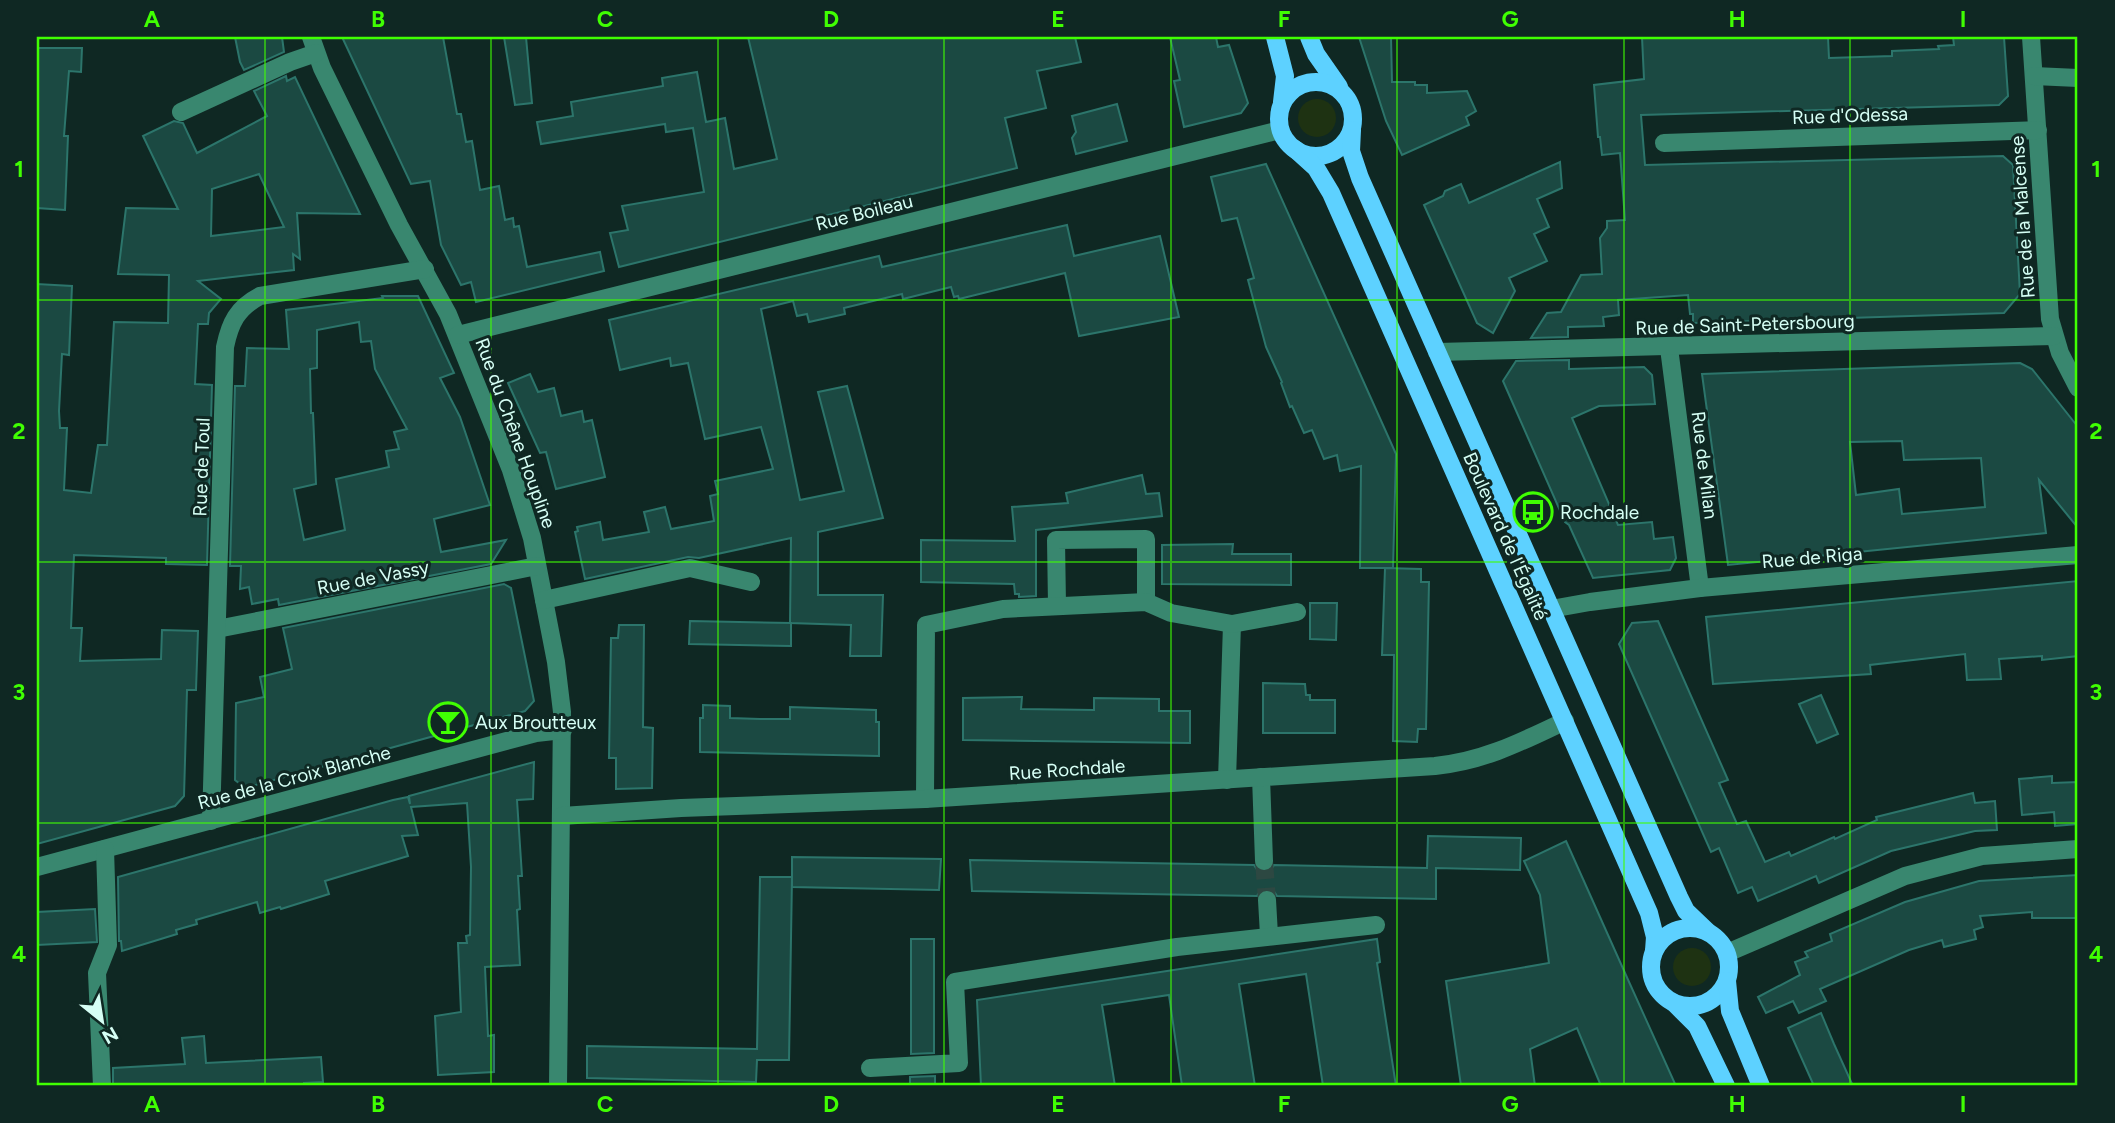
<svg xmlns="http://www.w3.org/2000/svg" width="2115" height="1123" viewBox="0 0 2115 1123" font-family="Figtree,sans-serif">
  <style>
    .green { fill: #1e3212 }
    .building { fill: #1b4942; stroke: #2c756b; stroke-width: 2; fill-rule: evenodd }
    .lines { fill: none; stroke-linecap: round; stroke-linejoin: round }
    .minor-tunnel { stroke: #2d4842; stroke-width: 18; stroke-dasharray: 18 9; stroke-linecap: butt }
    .minor { stroke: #39876f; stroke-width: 18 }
    .major { stroke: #5dd1ff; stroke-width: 18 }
    .grid { fill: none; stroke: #40ff02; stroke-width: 2; stroke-opacity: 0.55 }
    .labels { text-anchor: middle; stroke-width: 6; stroke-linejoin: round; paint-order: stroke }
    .street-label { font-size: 19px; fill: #d6fff5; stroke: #0f2823 }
    .poi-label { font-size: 19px; fill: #d6fff5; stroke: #0f2823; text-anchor: start }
    .neatline { fill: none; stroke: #40ff02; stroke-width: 2.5 }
    .grid-label { font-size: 23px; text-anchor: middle; font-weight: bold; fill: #40ff02 }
  </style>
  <rect width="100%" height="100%" fill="#0f2823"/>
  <g class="green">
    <circle cx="1317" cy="118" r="19"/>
    <circle cx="1692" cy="967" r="19"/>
  </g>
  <g class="building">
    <path d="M235,37H282L284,52L244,70L240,62Z"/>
    <path d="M342,37H443L457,114H461L466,142L472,141L480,190L499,186L505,220L513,218L514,227L519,226L527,267L600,252L604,271L476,302L471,282L461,285L441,245L430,181L411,184Z"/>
    <path d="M504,37H526L532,103L515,105Z"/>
    <path d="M748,37H1075L1081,62L1037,71L1046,108L1005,118L1017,168L619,267L610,233L628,230L622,206L704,192L693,128L666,132L665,124L541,144L537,122L573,116L571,102L663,86L662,78L697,72L706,122L725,118L734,169L777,159Z"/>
    <path d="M1170,37H1216L1218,47L1229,45L1248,103L1241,113L1184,127L1174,81L1180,80Z"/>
    <path d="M1359,37H1391L1392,82H1415V85H1427V93L1467,91L1476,111L1466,117L1469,125L1402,155L1386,121Z"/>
    <path d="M1642,37H1828L1829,58L1892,56V51L1939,49L1938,46L1954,45L1953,37H2004L2008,96L1999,105L1641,115L1645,165L2003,156L2013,165L2020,294L2004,313L1693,323V314H1690L1688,295L1618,300L1619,315L1603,317L1604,326L1568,327V337L1531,338L1547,313L1561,312L1581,275L1602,274L1600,238L1607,228V221L1625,220L1620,153L1602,155L1600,137H1598L1594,85L1644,79Z"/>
    <path d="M37,48H82L81,72L69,71L64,136H68L65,210L37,208Z"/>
    <path d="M286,76L287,81L295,77L360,214L297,213L300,259L293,254L294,270L198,281L221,299L209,313L208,324H198L195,384L212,385L207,565L166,564V558L74,555L71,628H82L80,661L161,659L162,630L198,631L196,690H187L184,796L175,806L37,844V284L72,286L69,355L62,354L59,411L60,428H67L64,490L91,493L98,445H107L114,322L168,323L169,275L118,274L126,208L178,209L143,136L174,121L183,123L197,153L267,116L254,91ZM259,174L284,227L211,236L212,189Z"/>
    <path d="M1117,104L1127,141L1076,154L1072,138L1076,132L1072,116Z"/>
    <path d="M1560,162L1562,188L1537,199L1549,227L1534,234L1547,261L1509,278L1515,291L1493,333L1477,323L1424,205L1443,196L1445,191L1461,184L1469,203Z"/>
    <path d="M1266,164L1396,454L1393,568H1360L1361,466L1340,471L1337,455L1324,459L1312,430L1304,433L1292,406L1290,407L1281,383L1282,382L1266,347L1248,280L1254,278L1237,218L1222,221L1211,177Z"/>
    <path d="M1067,225L1074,256L1160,236L1179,317L1079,336L1065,273L959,299L958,296L954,297L951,287L903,299L902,294L844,308L845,314L809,322L807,314L797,316L793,301L761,309L800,500L844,491L818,392L847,386L883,518L818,532V595H883L881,656H850L851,625L790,623L791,538L699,558L688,557L585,579L575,532L578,531L577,527L600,522L603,540L649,532L644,512L665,507L671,529L714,521L710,496L718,494L715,481L773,469L761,427L705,439L688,363L671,366L670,358L620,370L609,320L879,256L882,267Z"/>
    <path d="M382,296H418L454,373L440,378L460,417L490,505L434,519L441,552L506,540L491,564L279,605L278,599L252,604L249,587L240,589L241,566H230L235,386H245L247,348L289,349L286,310L383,298ZM359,322L361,342L371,341L375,369L407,429L394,432L399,449L386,451L389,467L336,479L345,530L304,540L294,489L316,484L313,413H311L310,369L317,368V330Z"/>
    <path d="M1569,360V369L1644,367L1652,375L1655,404L1599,406L1572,418L1618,525L1652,522L1654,539L1673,537L1676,558L1670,570L1593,578L1569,525L1565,522L1503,381L1516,361Z"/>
    <path d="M2020,363L2032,369L2078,427V528L2039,480L2046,533L1728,565L1702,374ZM1902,441L1904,460L1981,458L1985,507L1902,514L1899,489L1856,495L1850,442Z"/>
    <path d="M530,374L538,392L554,388L561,416L582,411L584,422L592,420L605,477L556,489L546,452L540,453L508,383Z"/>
    <path d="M1142,475L1146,494L1159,493L1162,516L1036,530V596L1019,597V594H1015L1014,584L921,582V540L1015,541L1012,507L1068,503L1066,493Z"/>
    <path d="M1233,544L1232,554H1291V585L1162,584V545Z"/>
    <path d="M1385,568L1421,569V582H1429L1426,729H1418L1417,742L1393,741L1394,655H1382Z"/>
    <path d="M2078,581V656L2042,660V656L1999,659L2001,679L1967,680L1965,654L1870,665L1871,674L1713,684L1706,617Z"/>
    <path d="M504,584L511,588L534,701L525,711L245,788L235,780L236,703L264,697L260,677L292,669L283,628Z"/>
    <path d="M1310,603H1337L1336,640L1310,639Z"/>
    <path d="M690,621L791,623V646L689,644Z"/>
    <path d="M1658,621L1728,780L1719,783L1737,824L1746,821L1765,862L1789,852L1791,856L1834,837L1835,839L1877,820L1876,817L1973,793L1975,803L1995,801L1997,830L1975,831L1891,851L1819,883L1816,876L1758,901L1752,887L1738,893L1719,848L1711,852L1619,644L1632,623Z"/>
    <path d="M619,625H644L643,727L653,728L652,788L616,789V758H609L611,638H618Z"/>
    <path d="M1263,683L1305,684L1306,695H1310V700H1335V733H1263Z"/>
    <path d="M1821,695L1838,734L1817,743L1799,704Z"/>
    <path d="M1022,697L1021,709L1094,710V698L1159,699V711H1190V743L963,740V698Z"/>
    <path d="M703,705L730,706V718L760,719H790V707L876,710V722H879V756L700,752V718H703Z"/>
    <path d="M534,762L533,799L517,800L522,876H518L520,909L517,910L520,965L485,967L488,1036L494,1035V1072L438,1075L435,1016L461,1012L458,943H467L466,936L470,935L471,867L467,803L411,807L418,835L402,836L408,856L325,881L329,894L281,909L280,907L260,913L257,902L196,920L197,924L176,930L177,934L122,951L121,941H119L118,877L393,800L408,797L410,804L409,796Z"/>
    <path d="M2052,776V783L2078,782V824L2055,826L2054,812L2022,815L2019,779Z"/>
    <path d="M1428,836L1521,838L1520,870L1436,868V899L1277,896L1273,890L1267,889L1260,891L1257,896L972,891L970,860L1254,865L1258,871L1264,872L1271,870L1274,865L1427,868Z"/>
    <path d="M1566,841L1625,973L1676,1086H1601L1577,1028L1530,1049L1535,1086H1461L1446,981L1549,963L1540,895L1524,861Z"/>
    <path d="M792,857L941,859L939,890L792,887Z"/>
    <path d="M2078,875V918H2032V912L1980,916L1983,927L1974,930L1976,939L1944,947L1942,940L1909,950L1820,989L1826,1001L1799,1013L1793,1001L1766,1013L1758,997L1800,975L1795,962L1808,957L1805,952L1832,941L1830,934L1905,902L1979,881Z"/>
    <path d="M760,877H792L789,1060H757L756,1082L587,1078V1046L757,1049Z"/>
    <path d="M95,909L97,942L37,945V912Z"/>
    <path d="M911,939H934V1053L911,1054Z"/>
    <path d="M1377,939L1380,962L1377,963L1396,1086H1323L1306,974L1239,984L1255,1086H1182L1169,995L1102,1005L1115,1086H981L977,1000Z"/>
    <path d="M1821,1013L1834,1044L1853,1086H1814L1788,1028Z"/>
    <path d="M204,1036L206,1063L321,1057L323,1082L304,1083V1086H113V1068L185,1064L182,1038Z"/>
    <path d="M935,1076V1086H910V1077Z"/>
  </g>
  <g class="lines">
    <path class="minor-tunnel" d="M1264,861L1267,900"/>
    <g class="minor">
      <path d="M311,37L322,68L349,123L399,225L448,314L511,470L532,538L556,662L562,712L558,1086"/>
      <path d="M2031,37L2050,319L2060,353L2078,388"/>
      <path d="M2034,76L2078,78"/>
      <path d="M181,112L290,62L316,53"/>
      <path d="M1664,143L2038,130"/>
      <path d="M458,335L1280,130"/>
      <path d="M1669,348L1700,588"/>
      <path d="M1437,352L2054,336"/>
      <path d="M544,600L690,568L751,582"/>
      <path d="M1057,605L1056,540L1146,539V602"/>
      <path d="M1551,609L1590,602L1700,588L2078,555"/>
      <path d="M217,629L537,566"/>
      <path d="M1261,777L1264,861"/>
      <path d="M1227,780L1232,624"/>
      <path d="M925,799L926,625L1003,609L1146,602L1171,613L1232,624L1297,612"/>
      <path d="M562,816L681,808L925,799L1435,766C1484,761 1521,742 1565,721"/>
      <path d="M211,821L225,347C230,323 237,308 260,296L425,269"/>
      <path d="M37,867L536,733L563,730"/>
      <path d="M1267,900L1269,935"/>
      <path d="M1727,953L1905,876L1982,856L2078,849"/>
      <path d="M870,1068L959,1063L955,982L1177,947L1376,925"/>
      <path d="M102,1086L97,973L108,945L105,849"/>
    </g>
    <g class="major">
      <path d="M1275,37L1285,76L1282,102"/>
      <path d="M1309,37L1316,54L1339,87"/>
      <circle cx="1316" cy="119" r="37"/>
      <path d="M1352,130L1351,151L1360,178L1679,897L1686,911L1708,932"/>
      <path d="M1295,149L1316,168L1331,193L1649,913L1655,937L1654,951"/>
      <circle cx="1690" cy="967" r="39"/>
      <path d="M1727,981L1730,1011L1761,1086"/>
      <path d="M1674,1003L1697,1026L1726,1086"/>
    </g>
  </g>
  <path class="grid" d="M265,37V1086M491,37V1086M718,37V1086M944,37V1086M1171,37V1086M1397,37V1086M1624,37V1086M1850,37V1086M37,300H2078M37,562H2078M37,823H2078"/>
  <defs>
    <g id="bus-ring" transform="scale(2.0125)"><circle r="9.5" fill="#0f2823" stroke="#40ff02" stroke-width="1.5"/><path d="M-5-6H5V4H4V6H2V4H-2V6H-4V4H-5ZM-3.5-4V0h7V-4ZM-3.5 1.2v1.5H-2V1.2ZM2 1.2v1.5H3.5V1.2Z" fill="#40ff02"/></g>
    <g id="bar-ring" transform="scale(2.0125)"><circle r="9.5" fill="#0f2823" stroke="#40ff02" stroke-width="1.5"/><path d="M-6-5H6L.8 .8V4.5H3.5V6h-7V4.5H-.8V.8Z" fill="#40ff02"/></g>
  </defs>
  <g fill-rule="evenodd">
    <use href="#bus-ring" x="1533" y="512"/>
    <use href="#bar-ring" x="448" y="722"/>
  </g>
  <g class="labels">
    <g class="street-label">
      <text transform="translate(1850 115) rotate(-2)" y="7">Rue d'Odessa</text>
      <text transform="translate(864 212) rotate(-14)" y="7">Rue Boileau</text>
      <text transform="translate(2022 217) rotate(-94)" y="7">Rue de la Malcense</text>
      <text transform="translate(1745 324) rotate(-2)" y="7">Rue de Saint-Petersbourg</text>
      <text transform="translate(516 433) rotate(70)" y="7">Rue du Chêne Houpline</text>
      <text transform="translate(1705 465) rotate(83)" y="7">Rue de Milan</text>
      <text transform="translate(201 467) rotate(-88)" y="7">Rue de Toul</text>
      <text transform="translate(1506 536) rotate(66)" y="7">Boulevard de l'Égalité</text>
      <text transform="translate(1812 557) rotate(-5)" y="7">Rue de Riga</text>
      <text transform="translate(373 577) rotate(-11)" y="7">Rue de Vassy</text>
      <text transform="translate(1067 769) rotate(-4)" y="7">Rue Rochdale</text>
      <text transform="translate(294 777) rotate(-15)" y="7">Rue de la Croix Blanche</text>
    </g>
    <g class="poi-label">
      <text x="1560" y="519">Rochdale</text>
      <text x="475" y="729">Aux Broutteux</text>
    </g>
  </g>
  <rect width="2115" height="1123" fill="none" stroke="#0f2823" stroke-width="77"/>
  <g transform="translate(102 1021) rotate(150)" stroke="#0f2823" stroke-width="5" paint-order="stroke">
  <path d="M0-5L12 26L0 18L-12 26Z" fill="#d6fff5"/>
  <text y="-10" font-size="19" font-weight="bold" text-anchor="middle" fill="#d6fff5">N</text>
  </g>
  <rect x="38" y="38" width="2038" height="1046" class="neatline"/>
  <g class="grid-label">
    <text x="152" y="27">A</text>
    <text x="378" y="27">B</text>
    <text x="605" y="27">C</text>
    <text x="831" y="27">D</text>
    <text x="1058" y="27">E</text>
    <text x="1284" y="27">F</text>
    <text x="1510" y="27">G</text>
    <text x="1737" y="27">H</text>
    <text x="1963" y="27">I</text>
    <text x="19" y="177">1</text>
    <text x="2096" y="177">1</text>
    <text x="19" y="439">2</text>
    <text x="2096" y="439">2</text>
    <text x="19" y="700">3</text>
    <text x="2096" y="700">3</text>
    <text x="19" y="962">4</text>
    <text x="2096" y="962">4</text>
    <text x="152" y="1112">A</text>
    <text x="378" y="1112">B</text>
    <text x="605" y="1112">C</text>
    <text x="831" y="1112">D</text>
    <text x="1058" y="1112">E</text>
    <text x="1284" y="1112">F</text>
    <text x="1510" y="1112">G</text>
    <text x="1737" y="1112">H</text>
    <text x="1963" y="1112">I</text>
  </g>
</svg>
